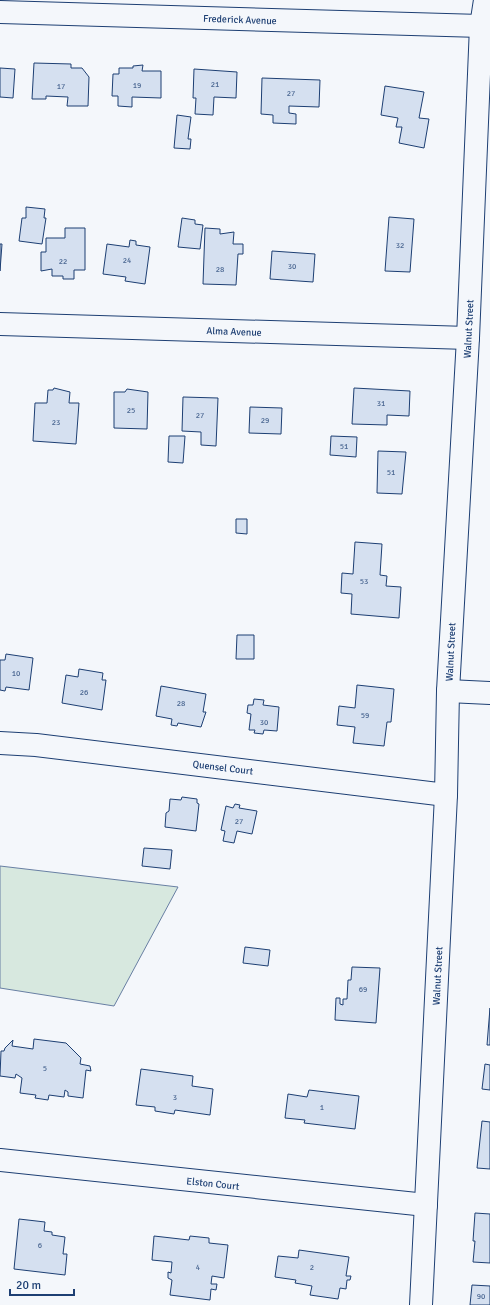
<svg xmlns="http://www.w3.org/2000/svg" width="490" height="1305" viewBox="0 0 490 1305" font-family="Signika,sans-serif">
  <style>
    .green { fill: #d7e8df; stroke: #687fa3 }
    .building { fill: #d5e0f0; stroke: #1d3f73 }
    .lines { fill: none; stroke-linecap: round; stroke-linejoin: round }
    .minor-casing { stroke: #1d3f73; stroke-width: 24 }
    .minor { stroke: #f4f7fb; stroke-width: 22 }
    .labels { text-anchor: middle; stroke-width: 3; stroke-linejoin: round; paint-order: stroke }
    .number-label { font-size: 8px; fill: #4b6792 }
    .street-label { font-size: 10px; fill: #1d3f73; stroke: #f4f7fb }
  </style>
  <rect width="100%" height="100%" fill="#f4f7fb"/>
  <path class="green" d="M0,866L178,887L114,1006L0,988Z"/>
  <g class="building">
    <path d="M34,63L71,64V68H82L89,77L88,106H67L68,97L46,96V99H32Z"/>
    <path d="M143,65L142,71H161V98L132,97V107L118,106V96H112L113,74H119V68H133V66Z"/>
    <path d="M0,68L15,69L13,98L0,97Z"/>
    <path d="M194,69L237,72L236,98L214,97L213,115L195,114L196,98H193Z"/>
    <path d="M262,78L320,80L319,107L289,106V113L296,114V124L273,123V115L261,114Z"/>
    <path d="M385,86L424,92L419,118L429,119L424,148L399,143L402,127H396L398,118L381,115Z"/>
    <path d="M177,115L191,117L188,139H191L190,149L174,148Z"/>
    <path d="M26,207L45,209L44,218H46L42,244L19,241L22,218H26Z"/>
    <path d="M389,217L414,219L410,272L385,271Z"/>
    <path d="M182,218L195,220V224L203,225L200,249L178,247Z"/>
    <path d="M65,228H85V270H74V279H63V276H52V269L41,271V252H46V238H65Z"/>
    <path d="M205,228L220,229V234L234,232L233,244H243V254H238L236,285L203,284Z"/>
    <path d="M130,240L136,241V245L150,247L145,284L125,281L126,277L103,274L107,244L129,247Z"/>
    <path d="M0,244H2L0,271Z"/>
    <path d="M272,251L315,254L313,282L270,279Z"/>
    <path d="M54,388L70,392L69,403H79L76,444L33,441L35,403H47L48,390H53Z"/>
    <path d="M354,388L410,391L409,416L387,415V425L352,424Z"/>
    <path d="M127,389L148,392L147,429L114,428V392H125Z"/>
    <path d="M183,397L218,398L216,446L201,445V432L182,431Z"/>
    <path d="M250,407L282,408L281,434L249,433Z"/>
    <path d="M169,436H185L183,463L168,462Z"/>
    <path d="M331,436L357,437L356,457L330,455Z"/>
    <path d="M378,451L406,452L402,494L377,493Z"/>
    <path d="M236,519H247V534L236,533Z"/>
    <path d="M355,542L382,544L380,575L387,576L386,586L401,587L399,618L351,614L352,594L341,593L342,573L353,574Z"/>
    <path d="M237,635H254V659H236Z"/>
    <path d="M6,654L33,658L29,690L6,687L5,691L0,690V660H5Z"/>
    <path d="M79,669L103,673L102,680H106L102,710L62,703L66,675L78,677Z"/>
    <path d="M357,685L394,689L391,722H387L384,746L353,743L355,727L337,725L339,706L355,708Z"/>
    <path d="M161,686L206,694L203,712H206L201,727L178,723L177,726L171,725L172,719L156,716Z"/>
    <path d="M254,699L264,700L263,705L279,707L277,731L264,730L263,734L254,733L255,730H249L251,714L247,713L248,705H253Z"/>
    <path d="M182,797L197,799V803L199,804L196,831L165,827L166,813L169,811L170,799L181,800Z"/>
    <path d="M235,804L240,805L239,808L257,811L252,834L237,831L234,843L223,841L225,831L221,830L226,806L233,808Z"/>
    <path d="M144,848L172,850L170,869L142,866Z"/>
    <path d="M245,947L270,950L268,966L243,963Z"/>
    <path d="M352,967L380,968L376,1023L335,1020L336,998H340V1004L343,1005V999H347L348,980H351Z"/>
    <path d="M490,1008V1045H487Z"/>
    <path d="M34,1039L66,1043L81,1058L80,1064L90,1066L91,1071L86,1070L83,1098L68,1096V1092L65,1090L64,1097L49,1095L48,1100L35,1098L36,1095L20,1093L22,1078L16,1074L15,1078L0,1076L1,1051H4L5,1048L13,1040L12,1046L33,1049Z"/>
    <path d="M485,1064L490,1065V1090L482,1089Z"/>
    <path d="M141,1069L193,1076L192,1086L213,1089L210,1115L175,1110L174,1114L155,1111V1107L136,1105Z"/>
    <path d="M309,1090L359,1096L355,1129L304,1123L305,1120L285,1118L288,1094L307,1097Z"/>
    <path d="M482,1121L490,1122V1169L477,1168Z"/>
    <path d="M475,1213L490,1214V1263L473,1262L475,1241H473Z"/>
    <path d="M19,1219L45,1222L44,1231L52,1232V1235L65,1237L63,1254H67L65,1275L14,1269Z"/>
    <path d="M154,1236L189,1240L190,1236L209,1238V1243L228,1245L224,1278L212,1276L211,1284H217L216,1290L211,1289L210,1300L170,1295L172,1280L168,1278V1272L171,1273L172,1262L152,1260Z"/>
    <path d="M299,1250L349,1257L346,1276H351L350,1280H347L346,1289L340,1288L338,1299L310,1295L312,1286L295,1283L296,1280L275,1277L278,1256L298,1258Z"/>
    <path d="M472,1285L490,1286V1305H470Z"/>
  </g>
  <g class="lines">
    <g class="minor-casing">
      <g id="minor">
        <path d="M0,12L481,26"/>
        <path d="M0,324L468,338"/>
        <path d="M448,691L490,693"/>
        <path d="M0,743L36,745L446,795"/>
        <path d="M0,1160L426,1205"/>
        <path d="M421,1305L446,795L448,691L468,338L481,26L485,0"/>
      </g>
    </g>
    <use href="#minor" class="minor"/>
  </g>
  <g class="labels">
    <g class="number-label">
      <text x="215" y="87">21</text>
      <text x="137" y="88">19</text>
      <text x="61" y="89">17</text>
      <text x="291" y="96">27</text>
      <text x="400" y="248">32</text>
      <text x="127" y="263">24</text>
      <text x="63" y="264">22</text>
      <text x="292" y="269">30</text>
      <text x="220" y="272">28</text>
      <text x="381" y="406">31</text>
      <text x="131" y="413">25</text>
      <text x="200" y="418">27</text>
      <text x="265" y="423">29</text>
      <text x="56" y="425">23</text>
      <text x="344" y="449">51</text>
      <text x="391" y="475">51</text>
      <text x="364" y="584">53</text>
      <text x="16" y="676">10</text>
      <text x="84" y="695">26</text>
      <text x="181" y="706">28</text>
      <text x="365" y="718">59</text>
      <text x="264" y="725">30</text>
      <text x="239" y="824">27</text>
      <text x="363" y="992">69</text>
      <text x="45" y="1071">5</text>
      <text x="175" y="1100">3</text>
      <text x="322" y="1110">1</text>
      <text x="40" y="1248">6</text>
      <text x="198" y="1270">4</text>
      <text x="312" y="1270">2</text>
      <text x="481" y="1299">90</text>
    </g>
    <g class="street-label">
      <text transform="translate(240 19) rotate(2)" y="4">Frederick Avenue</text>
      <text transform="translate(468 329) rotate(-87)" y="4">Walnut Street</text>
      <text transform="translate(234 331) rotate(2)" y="4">Alma Avenue</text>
      <text transform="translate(450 652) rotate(-87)" y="4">Walnut Street</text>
      <text transform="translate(223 767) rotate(7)" y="4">Quensel Court</text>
      <text transform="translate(437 976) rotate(-87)" y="4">Walnut Street</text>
      <text transform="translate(213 1183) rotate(6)" y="4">Elston Court</text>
    </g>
  </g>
  <path d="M10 1289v6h64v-6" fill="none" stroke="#1d3f73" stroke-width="2"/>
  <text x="16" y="1289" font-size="12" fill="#1d3f73" stroke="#f4f7fb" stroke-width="3" paint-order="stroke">20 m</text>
</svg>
